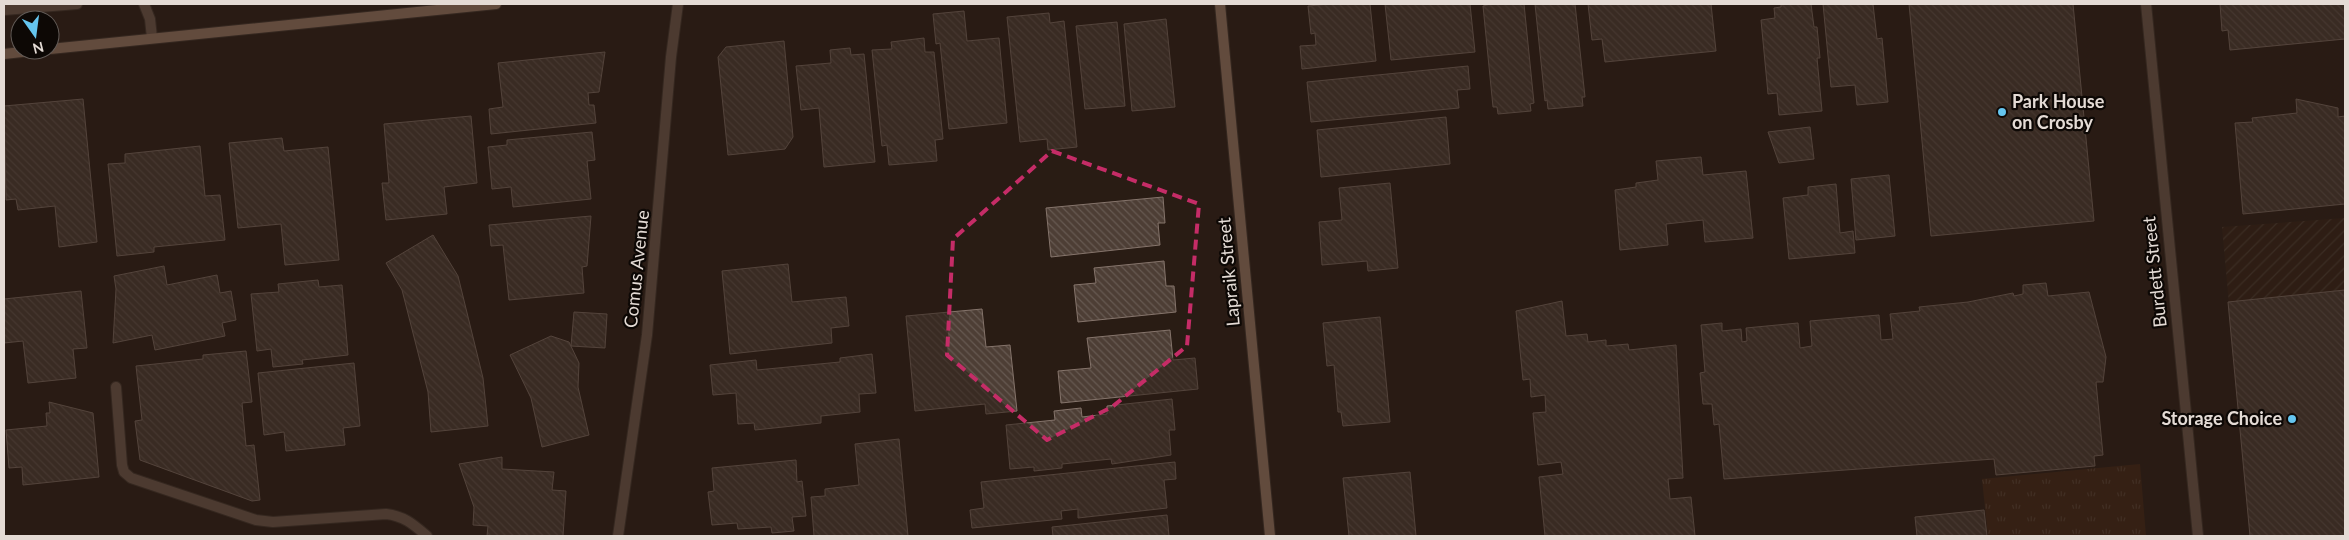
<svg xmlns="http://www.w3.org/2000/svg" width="2349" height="540" viewBox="0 0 2349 540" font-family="Lato,sans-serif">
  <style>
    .industrial { fill: url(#industrial-furrows) }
    .park { fill: url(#park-tufts) }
    .building { fill: url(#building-back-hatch); stroke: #85746b }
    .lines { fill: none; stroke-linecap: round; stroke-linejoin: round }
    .street-casing { stroke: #43372f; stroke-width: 12 }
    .secondary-casing { stroke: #43372f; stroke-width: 12 }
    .street { stroke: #766053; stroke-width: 10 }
    .secondary { stroke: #a78570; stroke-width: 10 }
    .marked { fill: none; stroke: #c52c67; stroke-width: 4; stroke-dasharray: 10 6; stroke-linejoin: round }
    .poi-dot { fill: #65c5ef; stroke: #0d0805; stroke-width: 2 }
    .labels { text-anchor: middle; stroke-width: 4.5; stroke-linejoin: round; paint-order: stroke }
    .poi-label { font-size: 18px; font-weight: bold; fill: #e4dbd5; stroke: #0d0805; text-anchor: start }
    .street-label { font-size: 18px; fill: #e4dbd5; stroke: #0d0805 }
  </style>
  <defs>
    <pattern id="industrial-furrows" width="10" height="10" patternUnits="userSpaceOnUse" patternTransform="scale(1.25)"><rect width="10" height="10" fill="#332115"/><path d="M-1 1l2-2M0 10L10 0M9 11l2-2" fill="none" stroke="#504136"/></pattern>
    <pattern id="park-tufts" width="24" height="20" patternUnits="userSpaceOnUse" patternTransform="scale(1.25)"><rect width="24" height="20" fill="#432715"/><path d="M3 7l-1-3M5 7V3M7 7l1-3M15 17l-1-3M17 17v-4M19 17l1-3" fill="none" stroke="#5e4636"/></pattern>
    <pattern id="building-back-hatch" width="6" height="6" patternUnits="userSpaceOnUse" patternTransform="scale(1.25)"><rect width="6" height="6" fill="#4d3e35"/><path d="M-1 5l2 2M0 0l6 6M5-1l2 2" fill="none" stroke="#665951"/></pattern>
  </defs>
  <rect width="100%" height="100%" fill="#291c14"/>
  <path class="industrial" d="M2345,218V536H2250L2222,227Z"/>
  <path class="park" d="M2140,464L2146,536H1988L1982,479Z"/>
  <g class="building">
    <path d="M1330,4H1370L1376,61L1302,69L1300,46L1316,45L1315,33L1311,34L1308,6Z"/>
    <path d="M1385,4H1470L1475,52L1391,60Z"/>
    <path d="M1491,4H1524L1534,103L1530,104L1531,111L1498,114L1497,107H1493L1483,6Z"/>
    <path d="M1535,4H1575L1585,97H1582L1583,106L1548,109L1547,100L1545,101Z"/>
    <path d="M1588,4H1711L1716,51L1605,62L1602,39L1592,40Z"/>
    <path d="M1781,4H1811L1814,27H1817L1820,58H1817L1822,111L1779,115L1777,93L1768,94L1761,20L1775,18L1774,8L1781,7Z"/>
    <path d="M1823,4H1873L1877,39L1882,38L1888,102L1857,105L1855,85L1831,87Z"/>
    <path d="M1909,4H2073L2094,221L1931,236Z"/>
    <path d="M2220,4H2345V39L2230,50L2228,30L2222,31Z"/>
    <path d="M964,11L967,41L999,38L1007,123L949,129L940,43L936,44L933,14Z"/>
    <path d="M1049,13L1050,23L1064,21L1077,147L1048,150L1047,139L1020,142L1007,17Z"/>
    <path d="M1166,19L1175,107L1132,111L1124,24Z"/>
    <path d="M1117,22L1125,106L1085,109L1076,26Z"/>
    <path d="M924,38L925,52H934L943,139L935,140L937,161L889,165L887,145L882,146L872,50L892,49L891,42Z"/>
    <path d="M784,41L793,137L785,149L728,155L718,57L726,47Z"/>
    <path d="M850,48L851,55L864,54L875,162L824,167L819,108L801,110L796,66L831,63L830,50Z"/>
    <path d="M605,52L599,92L588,93L589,105H594L596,123L491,134L489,109L503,107L498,63Z"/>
    <path d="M1468,66L1470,89L1457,90L1459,108L1311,122L1307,82Z"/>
    <path d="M83,99L97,242L59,247L55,206L18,210L16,199L6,200L4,106Z"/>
    <path d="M2296,99L2338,108V117L2345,116V204L2243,214L2235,123L2253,122L2252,118L2297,113Z"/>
    <path d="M471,116L477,183L444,187L447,214L386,220L382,183H389L384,124Z"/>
    <path d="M1446,117L1450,164L1321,177L1317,130Z"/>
    <path d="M1810,127L1814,159L1779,163L1768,132Z"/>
    <path d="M592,132L595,160L587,161L591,199L513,207L511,187L492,189L488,147L507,145V140Z"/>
    <path d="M282,138L284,151L328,147L339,260L285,265L281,224L238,228L229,143Z"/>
    <path d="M200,146L205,196L220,195L225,240L154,247V252L117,256L108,164L125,163V154Z"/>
    <path d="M1701,157L1703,175L1746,171L1753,238L1705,242L1703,220L1666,224L1668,245L1620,250L1615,190L1636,187V183L1658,180L1656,161Z"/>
    <path d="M1889,175L1895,236L1856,240L1851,179Z"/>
    <path d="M1390,183L1398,268L1368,271L1367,261L1322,265L1319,222L1342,220L1339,188Z"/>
    <path d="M1836,184L1840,233L1853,231L1855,253L1789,259L1783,198L1808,195V187Z"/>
    <path d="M1163,197L1165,223H1158L1160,245L1051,257L1046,208Z"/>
    <path d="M591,216L587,266L582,267L584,293L509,300L503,245L491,246L489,225Z"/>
    <path d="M433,235L458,276L483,378L488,426L431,432L428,392L402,290L386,263Z"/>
    <path d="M1164,261L1166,286H1174L1176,312L1078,322L1074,285L1096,283L1094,268Z"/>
    <path d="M788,264L792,302L846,297L849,326L831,328L832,343L730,354L722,271Z"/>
    <path d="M164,266L167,285L217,275L220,293L231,291L236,320L222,323L225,336L155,350L152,335L113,343L116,289L114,276Z"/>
    <path d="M318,280L319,287L342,285L348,355L302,360L303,364L273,367L271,349L257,351L251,294L279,292L278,284Z"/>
    <path d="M2046,283L2048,296L2089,292L2106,357L2103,382H2096L2103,455L2094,456L2095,466L1996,475L1994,459L1724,479L1719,424L1714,425L1712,404H1703L1700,373L1705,372L1701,325L1722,323V331L1741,329L1742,342L1747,341L1746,328L1798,323L1800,348L1812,346L1810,321L1879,315L1881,340L1893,339L1890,314L1920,311L1919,307L1968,302L2013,293L2014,296L2023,294V285Z"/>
    <path d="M2345,290V536H2250L2228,302Z"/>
    <path d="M81,291L87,348L73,349L76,378L28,383L23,341L4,343V299Z"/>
    <path d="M1562,301L1566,336L1587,334L1588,342L1606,340V346L1628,344L1629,350L1676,345L1683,478L1668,479L1670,499L1691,497L1695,536H1545L1539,477L1563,474L1561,462L1538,465L1533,413L1546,412L1545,395L1531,397L1530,379L1523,380L1516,311Z"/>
    <path d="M982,309L986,347L1010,345L1017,411L986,414L985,404L915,411L906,316Z"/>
    <path d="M574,312L607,314L605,348L571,346Z"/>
    <path d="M1380,317L1390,422L1343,426L1341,412H1338L1334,365L1327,366L1323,323Z"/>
    <path d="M1170,330L1173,360L1195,358L1198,389L1061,403L1058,371L1091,368L1087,338Z"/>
    <path d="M551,336L569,342L579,363L578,387L589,435L542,447L531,398L510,355Z"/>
    <path d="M246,351L252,402L242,403L246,446L254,445L260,500L252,501L140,460L135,421L142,420L136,366L203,359V355Z"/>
    <path d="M872,354L876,393L859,394L860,412L821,416V423L755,430L754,423L738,424L736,393L713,395L710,365L756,360L757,370L840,362V358Z"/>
    <path d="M354,363L360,426L343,428L345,445L286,451L284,432L264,435L258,373Z"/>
    <path d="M1172,399L1175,430H1169L1171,455L1112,464L1111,459L1062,464V468L1034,471V467L1010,469L1006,425L1055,420L1054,411L1081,408L1082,417L1107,414V406Z"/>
    <path d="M49,402L93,413L99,477L23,485L22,467L9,468L6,430L47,426L46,413H50Z"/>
    <path d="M899,439L908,536H814L811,497L825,496V489L859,485L855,444Z"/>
    <path d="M502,457V469L554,472L552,490L566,491L563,536H487L488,526L473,525L474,507L459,464Z"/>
    <path d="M796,460L797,482L802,481L806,516L792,517L794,531L772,533L771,527L738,529L737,523L712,525L708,492L714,491L712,468Z"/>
    <path d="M1175,462L1176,479L1164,480L1167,508L1078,518V509L1061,511L1062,519L972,528L970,510L984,508L981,482Z"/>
    <path d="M1410,472L1416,536H1349L1343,478Z"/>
    <path d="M1984,510L1987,536H1917L1915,517Z"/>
    <path d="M1167,515L1169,536H1053L1052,527Z"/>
  </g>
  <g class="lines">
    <g class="street-casing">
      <g id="street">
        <path d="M144,4L150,19L152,38"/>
        <path d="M2146,4L2198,536"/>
        <path d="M4,10L77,4"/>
        <path d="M116,387L122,465L124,472L131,478L256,520L273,522L386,514C404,516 413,524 427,536"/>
        <path d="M618,536L647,335L671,57L678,4"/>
      </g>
    </g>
    <g class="secondary-casing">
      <g id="secondary">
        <path d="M1220,4L1270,536"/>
        <path d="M50,49L496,4"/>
        <path d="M4,54L40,50"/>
      </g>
    </g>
    <use href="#street" class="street"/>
    <use href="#secondary" class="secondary"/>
  </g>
  <path d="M0 0H2349V540H0ZM1052,151L1199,204L1187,346L1112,407L1047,440L947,355L953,239Z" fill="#291c14" fill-opacity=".55" fill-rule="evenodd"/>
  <path class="marked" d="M1052,151L1199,204L1187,346L1112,407L1047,440L947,355L953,239Z"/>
  <g class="poi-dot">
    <circle cx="2002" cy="112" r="5"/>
    <circle cx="2292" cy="419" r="5"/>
  </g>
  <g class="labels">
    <g class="poi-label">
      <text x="2012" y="108">Park House<tspan x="2012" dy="21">on Crosby</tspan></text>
      <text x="2282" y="425" text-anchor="end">Storage Choice</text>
    </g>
    <g class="street-label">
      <text transform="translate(637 269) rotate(-84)" y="6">Comus Avenue</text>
      <text transform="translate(1229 272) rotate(-95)" y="6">Lapraik Street</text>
      <text transform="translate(2155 272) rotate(-96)" y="6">Burdett Street</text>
    </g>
  </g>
  <rect width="2349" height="540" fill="none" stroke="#e4dbd5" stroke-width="10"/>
  <g transform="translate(35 35) rotate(166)"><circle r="24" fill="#0d0805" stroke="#635c58"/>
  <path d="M0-4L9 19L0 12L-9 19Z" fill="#65c5ef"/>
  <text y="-8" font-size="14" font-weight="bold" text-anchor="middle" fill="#e4dbd5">N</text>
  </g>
</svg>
